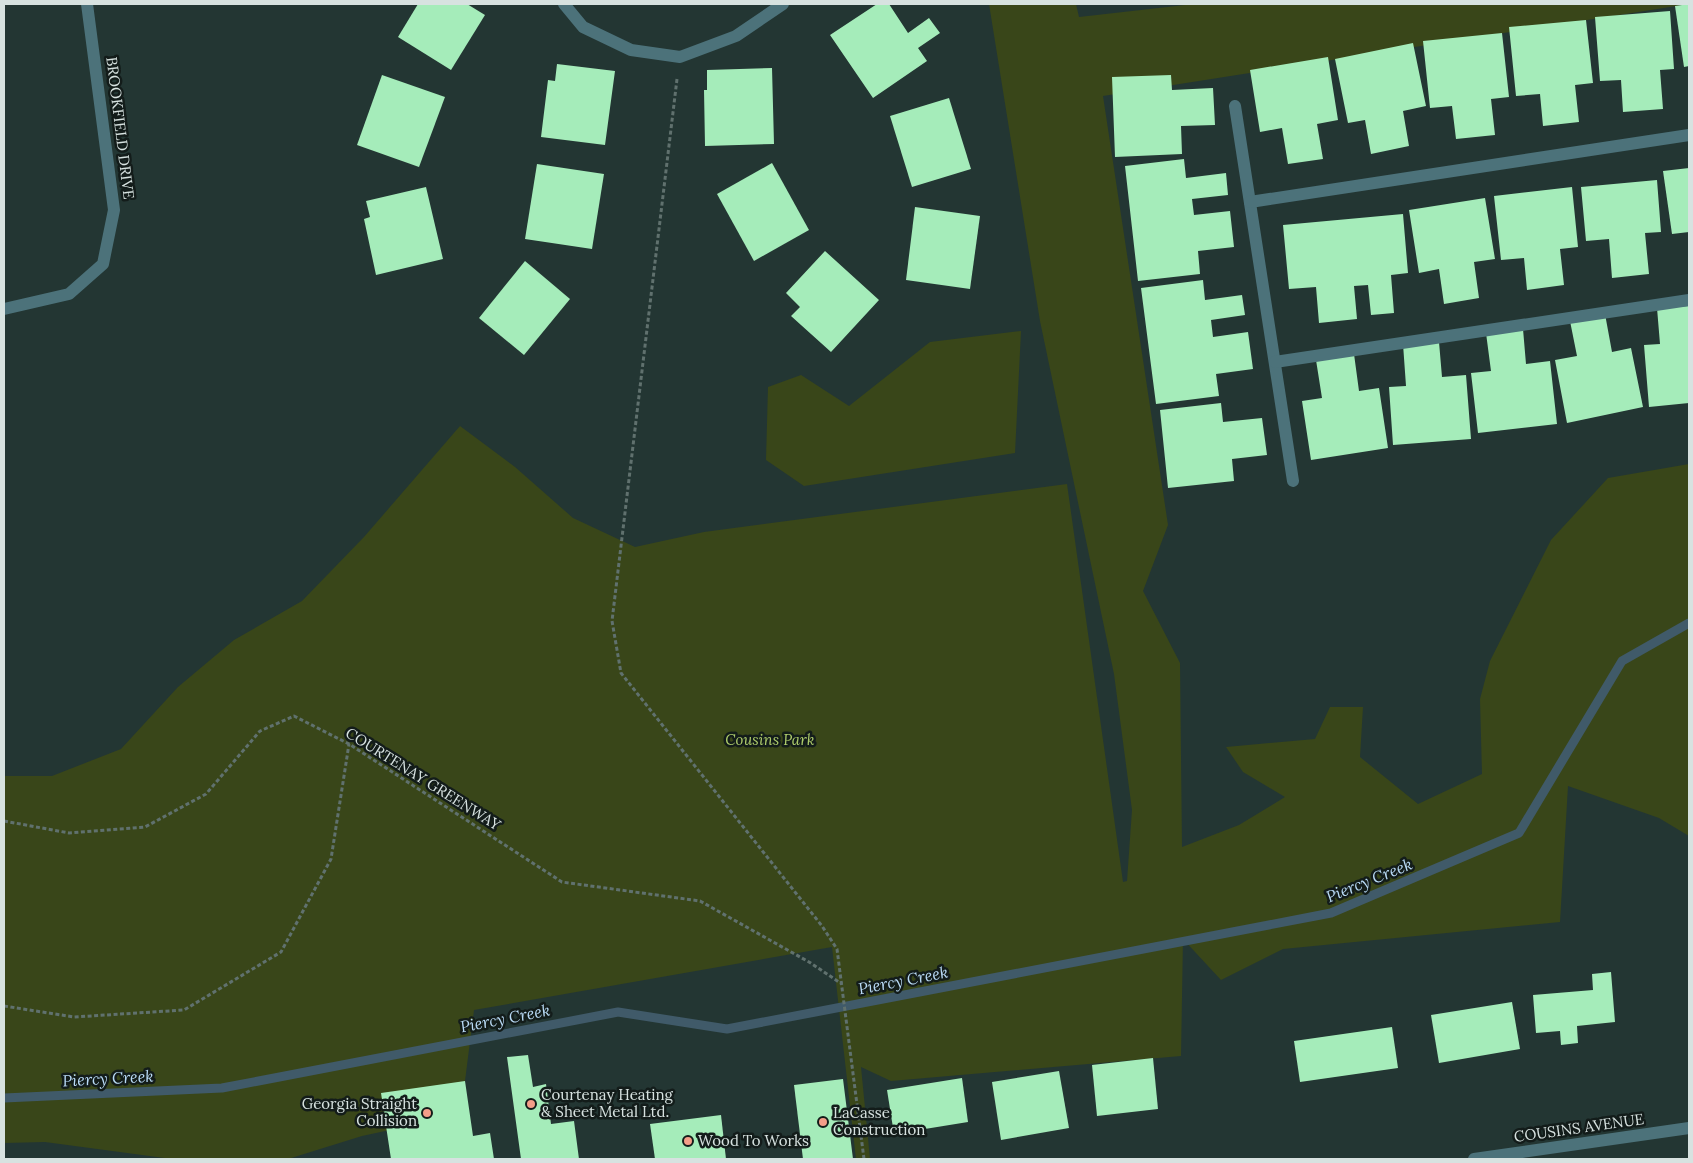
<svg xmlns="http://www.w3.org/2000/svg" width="1693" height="1163" viewBox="0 0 1693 1163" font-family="Lora,serif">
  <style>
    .green { fill: #394619 }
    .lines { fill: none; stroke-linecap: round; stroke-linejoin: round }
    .stream { stroke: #405a69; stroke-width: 9 }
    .building { fill: #a5ecba }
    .path { stroke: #60716e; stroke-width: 3; stroke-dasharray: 4 2.5; stroke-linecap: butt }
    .service { stroke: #4c727a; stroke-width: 12 }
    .minor { stroke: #4c727a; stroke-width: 12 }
    .poi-dot { fill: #f49e89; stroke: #131c1a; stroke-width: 2 }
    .labels { text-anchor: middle; stroke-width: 5; stroke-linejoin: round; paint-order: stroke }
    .street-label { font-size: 15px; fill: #d7e2e0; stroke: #131c1a }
    .park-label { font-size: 15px; font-style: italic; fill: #aecc6b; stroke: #131c1a }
    .poi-label { font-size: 15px; fill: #d7e2e0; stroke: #131c1a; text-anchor: start }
    .water-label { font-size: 16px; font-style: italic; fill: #b9daf5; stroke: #131c1a }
  </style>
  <rect width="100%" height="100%" fill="#233633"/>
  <g class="green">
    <path d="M989,4H1076L1079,17L1194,4H1689L1103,96L1168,525L1143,591L1180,663L1182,847L1239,825L1285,797L1243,772L1226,747L1315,739L1330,707H1363L1360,757L1418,804L1482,774L1480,699L1490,661L1551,540L1608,478L1689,464V836L1659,818L1568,786L1560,922L1283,949L1221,980L1183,939L1181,1056L891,1081L861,1067L870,1159H856L832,947L474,1010L465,1081L441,1119L362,1136L288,1159H172L45,1142L4,1143V776H52L121,749L178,687L234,640L302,601L364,537L460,426L515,467L573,518L635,547L704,532L1067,484L1123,882L1127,881L1132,810L1114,674L1040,321Z"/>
    <path d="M1021,331L1015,453L804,486L766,460L768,387L801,375L849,406L930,342Z"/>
  </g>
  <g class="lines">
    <path class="stream" d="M4,1098L222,1088L618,1012L727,1029L1331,913L1519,833L1622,661L1689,623"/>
  </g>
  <g class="building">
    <path d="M418,4H467L485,15L451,70L398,37Z"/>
    <path d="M877,4H889L908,33L929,18L940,33L918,48L927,61L873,98L830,35Z"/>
    <path d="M1689,4V66L1684,67L1675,6Z"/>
    <path d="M1670,11L1674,69L1660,70L1663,109L1623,112L1621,80L1600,81L1595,17Z"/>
    <path d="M1586,20L1593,83L1575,85L1579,122L1543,126L1540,94L1516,96L1509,27Z"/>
    <path d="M1502,33L1509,97L1491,99L1495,135L1456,139L1452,106L1430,108L1423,41Z"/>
    <path d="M1413,43L1426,106L1403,111L1409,146L1371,154L1365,120L1348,123L1335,59Z"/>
    <path d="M1328,57L1338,120L1317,124L1323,159L1288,164L1282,128L1260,132L1250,70Z"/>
    <path d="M557,64L615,71L605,145L541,137L548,80L555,81Z"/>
    <path d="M772,68L774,144L705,146L704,90H707V70Z"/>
    <path d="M382,75L445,97L419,167L357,145Z"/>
    <path d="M1171,75L1172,90L1213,88L1215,125L1181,126L1182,154L1115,157L1112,77Z"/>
    <path d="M949,98L971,169L912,187L890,116Z"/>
    <path d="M1184,159L1186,178L1226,173L1228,195L1192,199L1194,215L1230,211L1234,247L1198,251L1200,274L1138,281L1125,166Z"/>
    <path d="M772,163L809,230L754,261L717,194Z"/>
    <path d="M537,164L604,174L592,249L525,239Z"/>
    <path d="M1689,168V232L1672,234L1663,171Z"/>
    <path d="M1657,180L1661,232L1645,233L1649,274L1612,278L1609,239L1586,241L1581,187Z"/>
    <path d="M426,187L443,259L376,275L364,219L370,217L366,201Z"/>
    <path d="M1572,187L1578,247L1560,249L1564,285L1527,290L1524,258L1501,260L1494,196Z"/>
    <path d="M1485,198L1495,259L1474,262L1479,298L1444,304L1439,269L1419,273L1409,210Z"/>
    <path d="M915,207L980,216L970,289L906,280Z"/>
    <path d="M1403,214L1408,273L1391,275L1394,313L1371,315L1368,285L1354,286L1357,319L1319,323L1316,287L1289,289L1283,225Z"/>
    <path d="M825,251L879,300L831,352L791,316L800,307L786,293Z"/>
    <path d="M525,261L570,299L524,355L479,318Z"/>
    <path d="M1203,280L1205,300L1242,295L1245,315L1211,320L1213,337L1248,332L1253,369L1216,374L1219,396L1156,404L1141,288Z"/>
    <path d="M1689,306V403L1649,407L1644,345L1660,344L1657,308Z"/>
    <path d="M1605,314L1612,352L1631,348L1643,407L1567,423L1555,360L1577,356L1570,321Z"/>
    <path d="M1523,329L1526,364L1550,361L1557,424L1478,433L1471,373L1491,371L1486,333Z"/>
    <path d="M1439,342L1442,377L1466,375L1471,439L1393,445L1389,387L1406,386L1403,344Z"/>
    <path d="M1354,354L1359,391L1379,388L1388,448L1311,460L1302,401L1322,398L1316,360Z"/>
    <path d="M1221,403L1223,422L1262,418L1267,455L1232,459L1234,481L1168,488L1160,410Z"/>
    <path d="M1611,972L1615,1022L1577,1026L1578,1043L1561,1045L1560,1031L1536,1033L1533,995L1593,990L1592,974Z"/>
    <path d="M1512,1002L1520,1049L1439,1063L1431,1015Z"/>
    <path d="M1392,1027L1398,1068L1300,1082L1294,1041Z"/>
    <path d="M528,1055L533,1087L546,1084L551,1124L574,1121L579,1159H521L507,1057Z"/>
    <path d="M1153,1058L1158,1109L1097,1116L1092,1065Z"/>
    <path d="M1059,1071L1069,1128L1001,1140L992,1082Z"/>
    <path d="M962,1078L968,1122L894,1134L887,1090Z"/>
    <path d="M843,1079L853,1159H803L794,1085Z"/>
    <path d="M465,1081L473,1136L490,1133L494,1159H391L381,1093Z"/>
    <path d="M721,1115L726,1159H655L650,1124Z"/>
  </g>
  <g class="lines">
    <g class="path">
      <path d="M677,79L612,621L621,673L822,926L837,949L864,1159"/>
      <path d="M4,821L69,833L145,827L206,794L260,731L294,716L349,744L562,882L700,901L809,962L842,984"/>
      <path d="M4,1006L74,1017L184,1010L281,952L331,859L349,744"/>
    </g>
    <g class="service">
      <path d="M564,4L583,27L631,50L680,57L736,36L783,4"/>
      <path d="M1235,106L1293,481"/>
      <path d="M1250,202L1689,135"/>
      <path d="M1275,362L1689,300"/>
    </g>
    <g class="minor">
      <path d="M4,309L69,294L103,264L114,210L87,4"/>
      <path d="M1474,1159L1689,1128"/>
    </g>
  </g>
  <g class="poi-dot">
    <circle cx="531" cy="1104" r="5"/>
    <circle cx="427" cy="1113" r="5"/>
    <circle cx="823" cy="1122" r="5"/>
    <circle cx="688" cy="1141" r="5"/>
  </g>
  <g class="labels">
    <g class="street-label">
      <text transform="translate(120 128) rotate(83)" y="5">BROOKFIELD DRIVE</text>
      <text transform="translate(423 779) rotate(32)" y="5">COURTENAY GREENWAY</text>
      <text transform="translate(1579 1128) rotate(-8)" y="5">COUSINS AVENUE</text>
    </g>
    <g class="park-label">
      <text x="770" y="745">Cousins Park</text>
    </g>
    <g class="poi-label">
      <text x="541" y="1100">Courtenay Heating<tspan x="541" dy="17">&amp; Sheet Metal Ltd.</tspan></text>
      <text x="417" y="1109" text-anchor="end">Georgia Straight<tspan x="417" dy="17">Collision</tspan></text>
      <text x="833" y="1118">LaCasse<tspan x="833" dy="17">Construction</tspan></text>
      <text x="698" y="1146">Wood To Works</text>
    </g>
    <g class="water-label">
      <text transform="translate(1369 880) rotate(-22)" y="6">Piercy Creek</text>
      <text transform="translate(903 980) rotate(-11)" y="6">Piercy Creek</text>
      <text transform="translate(505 1018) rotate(-11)" y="6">Piercy Creek</text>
      <text transform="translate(108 1078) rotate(-3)" y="6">Piercy Creek</text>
    </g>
  </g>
  <rect width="1693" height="1163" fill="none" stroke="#d7e2e0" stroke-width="10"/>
</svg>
